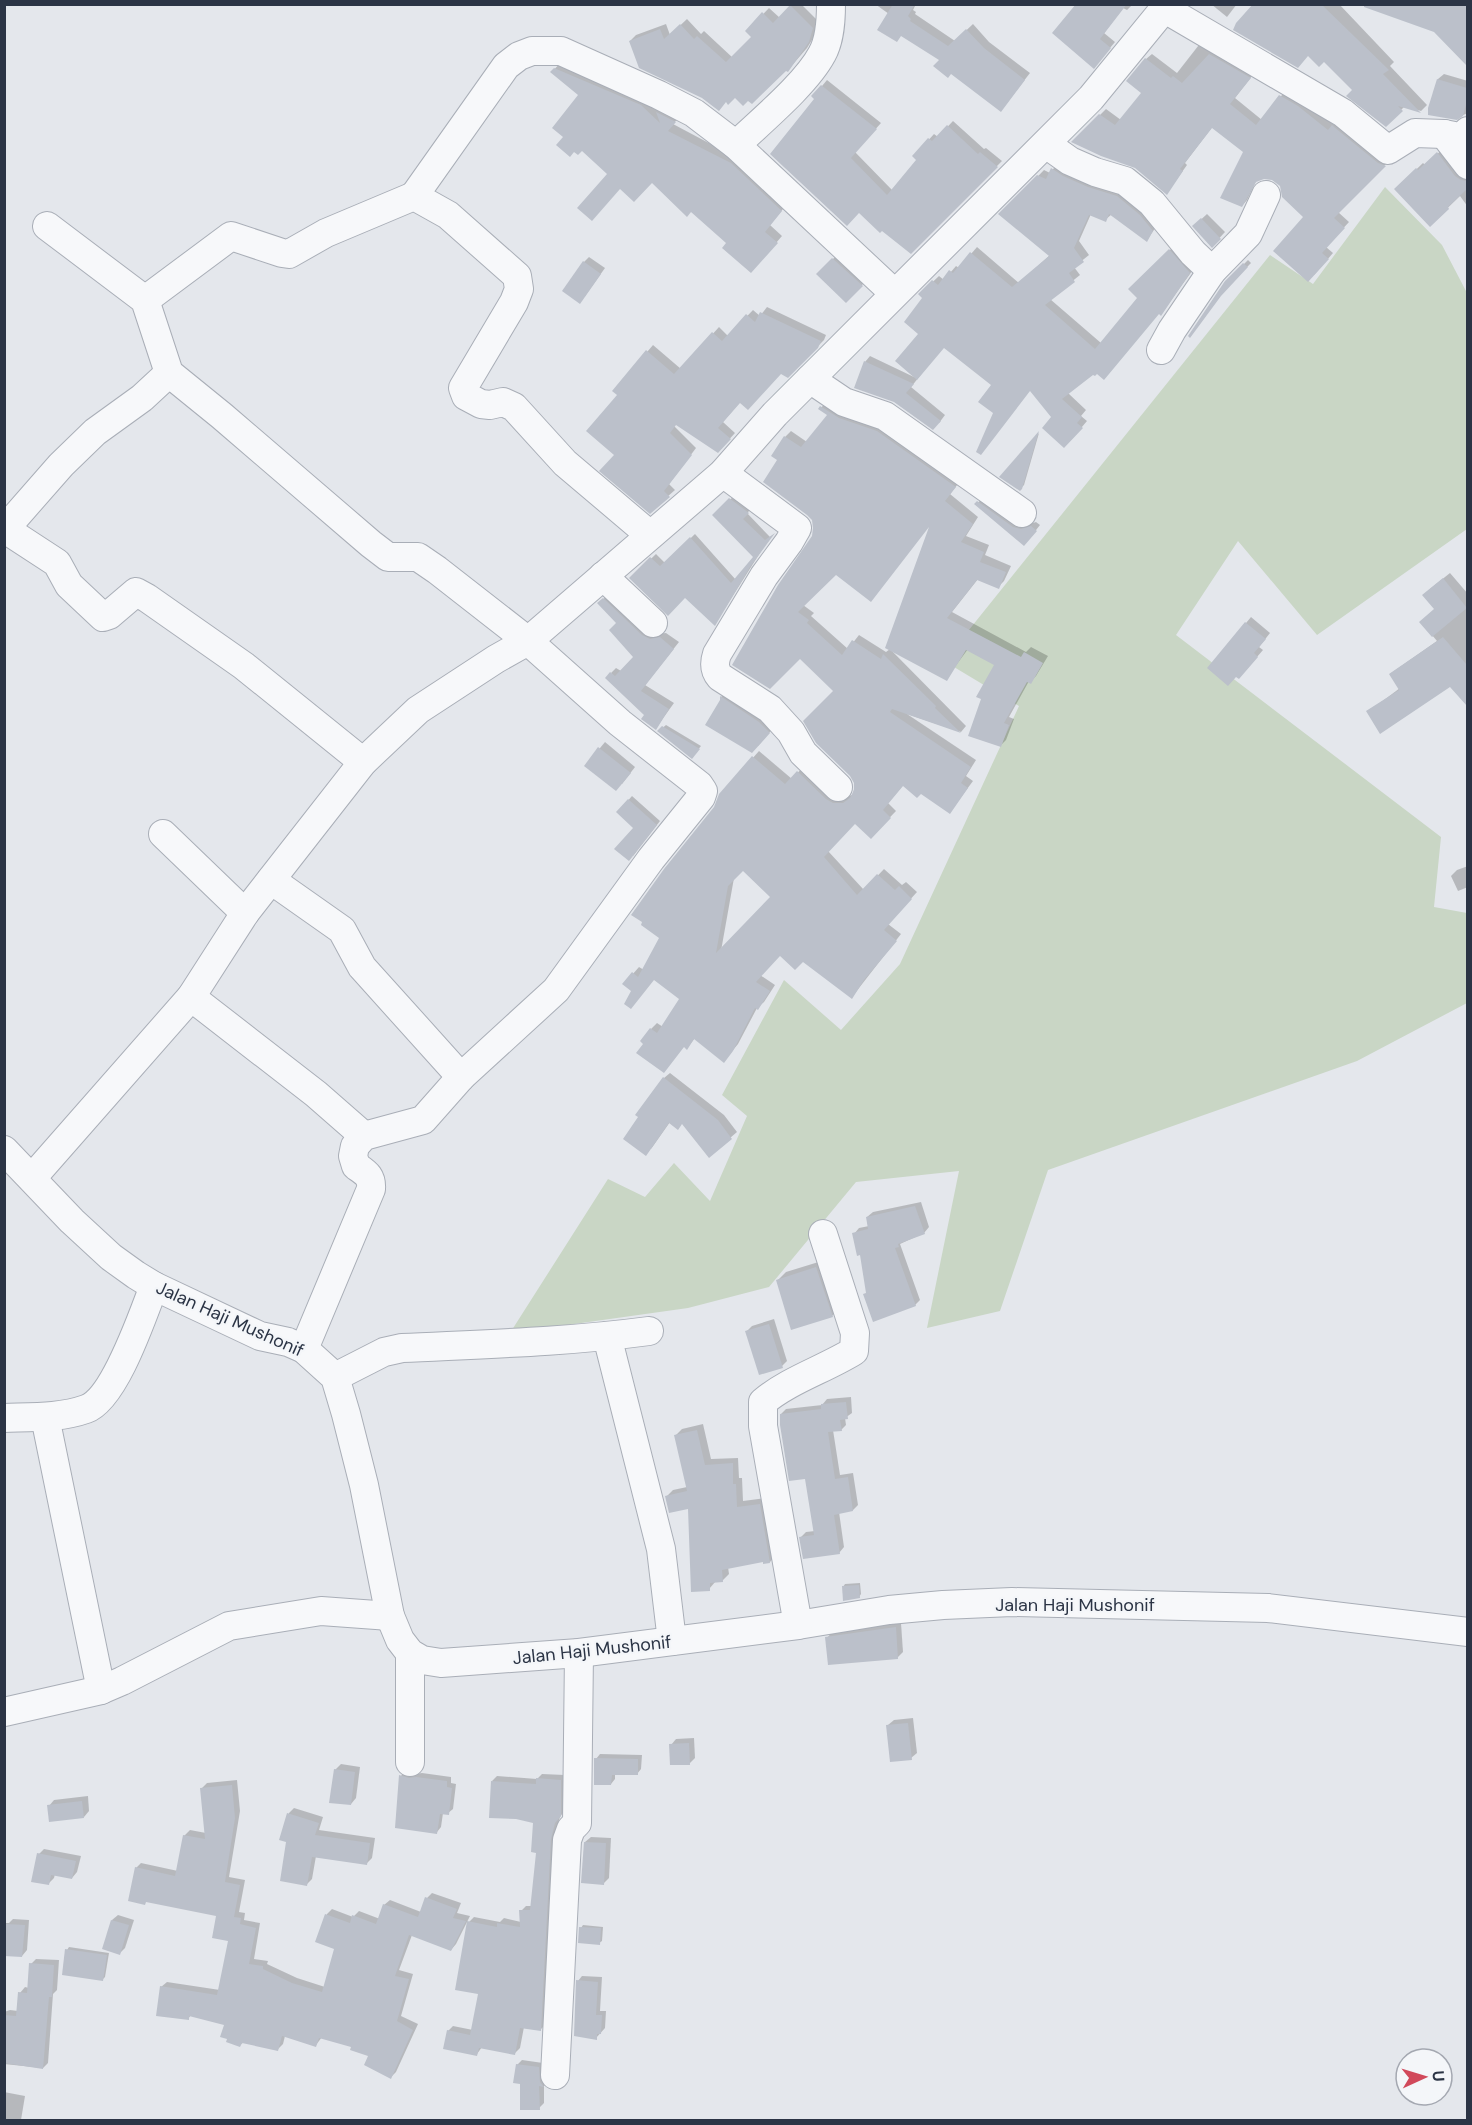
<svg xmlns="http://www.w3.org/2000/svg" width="1472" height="2125" viewBox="0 0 1472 2125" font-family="'DM Sans',sans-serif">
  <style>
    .green { fill: #c9d6c5 }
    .shadow { fill: #0003; fill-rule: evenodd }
    .building { fill: #bbc0ca; fill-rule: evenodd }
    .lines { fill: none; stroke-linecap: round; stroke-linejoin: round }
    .minor-casing { stroke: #a9aeb7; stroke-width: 30 }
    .minor { stroke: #f7f8fa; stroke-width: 28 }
    .labels { text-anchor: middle; stroke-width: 4.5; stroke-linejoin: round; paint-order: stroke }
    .street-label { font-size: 18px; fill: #2b3445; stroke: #f4f6f9 }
  </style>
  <rect width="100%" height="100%" fill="#e4e7ec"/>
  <path class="green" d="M1385,187L1442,245L1467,293V529L1317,635L1238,541L1176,635L1441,837L1434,907L1467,913V1003L1357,1061L1048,1170L1000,1311L927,1328L959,1171L856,1182L769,1287L688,1308L510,1333L608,1179L645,1197L674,1163L710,1201L747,1116L722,1095L784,980L841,1030L900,964L1019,706L944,661L1270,255L1313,284Z"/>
  <g class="shadow">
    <path d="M793,4H801L818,21L815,35L807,48L788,70L786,68L735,96L630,41L636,35L666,24L670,35L687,19L701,34L704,31L733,58L753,37L747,31L769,8L780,18Z"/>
    <path d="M875,4H916L913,10L916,12L915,14L955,41L973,24L989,42L1030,73L1006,104L941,59L889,14Z"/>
    <path d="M1076,4H1133L1127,10L1123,8L1104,33L1115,42L1099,61Z"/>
    <path d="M1211,4H1237L1227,17Z"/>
    <path d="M1255,4H1339L1394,62L1390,66L1427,105L1421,111L1405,106L1386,125L1325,60Z"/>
    <path d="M1361,4H1468V64L1435,30Z"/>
    <path d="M1202,41L1255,72L1235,98L1262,120L1286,90L1304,101L1334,125L1338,121L1390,160L1338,212L1349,222L1326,247L1333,253L1314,275L1306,217L1280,184L1274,179L1265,177L1256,181L1247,200L1242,206L1245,152L1213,126L1185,163L1187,165L1167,193L1136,167L1074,141L1106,109L1121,120L1143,93L1146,59L1152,54L1177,73Z"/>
    <path d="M561,62L680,116L673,124L737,158L787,204L770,225L782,236L757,265L692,210L652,181L609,174L582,149L565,137L580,95L552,72Z"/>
    <path d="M1444,74L1468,81V113L1456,118L1428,113L1438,79Z"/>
    <path d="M827,80L881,123L855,152L893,191L918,160L914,156L934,134L938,137L953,121L984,149L986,148L1002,161L911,252L882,229L816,99L822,86Z"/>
    <path d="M1444,148L1467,175L1468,207L1460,196L1430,225L1396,189L1423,163L1425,165Z"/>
    <path d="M1058,163L1123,190L1158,224L1147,240L1112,214L1105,220L1091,214L1079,241L1089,255L1074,267L1080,275L1050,299L1101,343L1139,298L1131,289L1175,245L1195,267L1161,314L1159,313L1097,372L1093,373L1068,393L1086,410L1081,416L1087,421L1070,441L1031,390L994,412L993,385L944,346L911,387L945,415L939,423L865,362L870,356L914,377L924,297L920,294L939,276L944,280L956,266L959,268L977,247L1019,283L1050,255L1001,214L1044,170L1050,173Z"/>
    <path d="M1207,214L1225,232L1212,246L1194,226Z"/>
    <path d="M839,253L867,280L846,301L818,274Z"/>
    <path d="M589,257L605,268L585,296L584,262Z"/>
    <path d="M1248,260L1251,263L1225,290L1226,282Z"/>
    <path d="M767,307L826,335L824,340L788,376L781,373L740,402L723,422L735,433L724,445L677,423L674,426L696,448L669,484L675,490L650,512L616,455L619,395L614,391L653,345L681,369L719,327L728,336L753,310L760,316Z"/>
    <path d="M827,401L884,425L961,480L950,494L978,517L966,536L989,545L985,555L1011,566L1004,581L998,587L978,579L952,612L1026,652L1031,647L1048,656L1036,676L1030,682L1029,681L1009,717L1014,719L1006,740L1000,746L996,664L968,649L946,679L891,650L966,726L961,732L907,714L976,760L966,776L973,781L950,812L921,792L904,784L888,803L896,811L871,837L856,822L828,851L864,890L884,869L902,885L906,882L917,892L888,924L901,934L852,997L803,960L780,954L760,975L775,985L764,1002L757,1008L738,1044L729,1055L695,1038L687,1048L684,1046L664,1071L651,1029L657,1023L663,1027L681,999L654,979L633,991L624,984L639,967L644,970L661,937L720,795L759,751L792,779L804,766L840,797L853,795L855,783L835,691L800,657L770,687L815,528L813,520L780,460L785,437L791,431L807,442L829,415L820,409ZM931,524L890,649L886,652L859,635L848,649L811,616L814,613L803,605L836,573ZM743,869L772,897L721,951L734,878Z"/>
    <path d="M1039,433L1024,485L1020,489L1001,476Z"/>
    <path d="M735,495L752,508L747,513L770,537L715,624L686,596L631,578L656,554L665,563L695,534L736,580L755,557L714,515Z"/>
    <path d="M983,497L1027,525L1036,522L1040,525L1029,539L977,504Z"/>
    <path d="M1450,573L1468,594V691L1461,697L1451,685L1368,712L1400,688L1390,674L1437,641L1421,622L1436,609L1430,589Z"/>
    <path d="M609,594L656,634L666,633L679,642L645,685L674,703L656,728L611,673L616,668L621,671L635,657L618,623L599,603Z"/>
    <path d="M1251,617L1270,633L1259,647L1263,650L1244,672L1209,668Z"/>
    <path d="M726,692L774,727L758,746L721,700V697Z"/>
    <path d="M666,725L701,746L692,757L659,731Z"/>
    <path d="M605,742L635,767L622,784L586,765Z"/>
    <path d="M632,796L660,821L633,856L635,828L618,812Z"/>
    <path d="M1468,866V887L1458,891L1451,876L1457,870Z"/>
    <path d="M670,1073L724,1115L737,1132L709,1156L683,1123L670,1122L651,1149L664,1078Z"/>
    <path d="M921,1202L929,1227L924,1233L900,1244L920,1300L915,1305L867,1292L861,1254L854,1234L859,1228L869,1226L867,1217L873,1212Z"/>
    <path d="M825,1260L840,1307L832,1316L777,1281L786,1272Z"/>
    <path d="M774,1319L787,1361L782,1366L747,1331L752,1326Z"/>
    <path d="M851,1397L852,1413L845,1418L846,1425L841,1430H833L840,1475L853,1473L858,1505L853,1510L839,1512L844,1547L839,1553L801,1537L806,1532L815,1531L806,1477L781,1414L786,1409L822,1405L827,1399Z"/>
    <path d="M703,1424L711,1459L738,1458L739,1478H742L743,1501L766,1498L776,1555L770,1562L764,1561L728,1567L729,1574L722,1581H716L709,1589L690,1507L666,1497L673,1490L687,1487L676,1435L682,1429Z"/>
    <path d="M860,1583L861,1594L859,1597L843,1587L845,1584Z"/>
    <path d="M901,1623L903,1652L897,1658L827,1638L832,1632Z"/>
    <path d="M913,1718L917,1753L911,1758L888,1725L894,1720Z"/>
    <path d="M694,1738L695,1758L689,1764L671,1745L676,1739Z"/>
    <path d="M600,1754L642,1755L641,1769L637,1774L615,1773V1779L611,1784L596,1759Z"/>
    <path d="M341,1764L360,1767L356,1798L351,1804L335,1770Z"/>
    <path d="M405,1771L415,1774L422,1773L451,1777V1783L456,1784L453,1809L448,1813H443L441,1827L437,1832L396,1827L401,1776Z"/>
    <path d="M542,1774L565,1775V1810L560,1817L555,1833L545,2025L540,2030L524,2027L520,2048L515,2053L482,2047L477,2054L448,2031L453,2026L473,2030L479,1993L469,1922L474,1917L500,1922L504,1918L521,1922V1911L526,1906H532L538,1851L535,1822L492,1781L497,1776L537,1779Z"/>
    <path d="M237,1780L240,1811L229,1877L245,1880L239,1912L245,1913L244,1920L260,1923L254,1959L268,1961L267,1964L297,1978L325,1987L336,1948L317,1941L327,1914L332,1909L353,1917L359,1911L380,1919L384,1905L390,1900L421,1912L427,1898L432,1893L461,1903L457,1913L470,1916L456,1944L451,1950L412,1935L399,1970L413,1974L401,2016L418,2024L396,2072L391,2077L370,2055L353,2046L322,2037L316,2045L285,2036L283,2044L277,2050L244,2042L240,2045L226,2024L191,2015L188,2019L161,1987L167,1982L220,1990L229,1940L218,1915L136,1868L141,1863L178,1871L184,1836L190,1830L206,1833L202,1788L207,1783Z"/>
    <path d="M88,1796L89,1811L84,1817L49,1806L54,1800Z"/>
    <path d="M294,1808L323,1817L319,1830L375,1838L372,1858L367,1863L316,1856L312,1879L307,1884L288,1841L281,1839L289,1813Z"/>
    <path d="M591,1837L611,1838L609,1878L603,1884L585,1842Z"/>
    <path d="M44,1849L81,1856L77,1872L72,1878L55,1874L54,1878L48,1884L39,1854Z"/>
    <path d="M118,1915L134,1920L125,1948L120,1953L112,1920Z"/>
    <path d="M13,1919L29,1920L27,1950L22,1956L4,1955V1923H9Z"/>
    <path d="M583,1925L603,1927L602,1941L599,1943L581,1928Z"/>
    <path d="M69,1947L109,1953L105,1977L103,1979L67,1950Z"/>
    <path d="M36,1959L59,1960L57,1990L53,1994L48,2063L43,2068L4,2064V2012L10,2010L18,2011L20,1993L25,1987L29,1988L31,1964Z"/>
    <path d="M582,1976L602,1977L600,2011H606L605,2028L596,2038L578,1981Z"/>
    <path d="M522,2060L543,2063L548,2081L544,2086V2103L539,2108L521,2083L517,2065Z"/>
    <path d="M4,2092L25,2096L21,2120H4Z"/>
  </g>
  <g class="building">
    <path d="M893,4H915L908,16L911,19L910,21L948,46L966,29L984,48L1025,80L1001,112L951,74L948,78L933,66L939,60L901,36L897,42L877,30Z"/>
    <path d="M1076,4H1127L1100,39L1111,48L1094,69L1052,33Z"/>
    <path d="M1253,4H1321L1389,70L1383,74L1421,113L1398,106L1403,111L1386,127L1346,96L1352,90L1324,62L1319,67L1308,56L1298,68L1233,30L1236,23Z"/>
    <path d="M1364,4H1467V66L1434,32L1364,7Z"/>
    <path d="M790,5L813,28L809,42L788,72L786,71L752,104L748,101L743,106L735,98L728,105L726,102L719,111L702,98L639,68L629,41L660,29L664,39L680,24L694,39L697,36L726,62L751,37L745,31L762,12L773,23Z"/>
    <path d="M1209,54L1251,78L1230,104L1256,125L1279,95L1298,106L1328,130L1332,125L1334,127L1378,163L1386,166L1334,218L1345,228L1322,253L1329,259L1308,282L1273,251L1303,217L1282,197L1280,186L1272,180L1264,179L1256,182L1242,207L1220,198L1243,152L1212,128L1180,169L1183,171L1167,195L1135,168L1101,156L1071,142L1099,114L1115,125L1141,93L1126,81L1145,58L1171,78L1173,76L1182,83Z"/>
    <path d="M554,68L641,105L660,123L656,112L676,122L668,131L731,163L782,211L765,232L778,243L751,273L722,248L726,243L691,212L687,217L652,183L634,202L620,189L592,221L577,208L607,174L582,151L578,155L574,152L570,157L556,145L563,137L552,128L578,95L550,72Z"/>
    <path d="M1437,79L1467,88V101L1463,116L1457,120L1428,115V108Z"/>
    <path d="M821,85L877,129L851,158L887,195L916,160L912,156L928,138L932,141L947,125L978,154L980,152L998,167L911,254L882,231L880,233L859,213L847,226L770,154L814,99L811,96Z"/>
    <path d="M1437,152L1455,176L1461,180L1467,181V189L1448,207L1449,209L1430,227L1394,189L1416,168L1418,170Z"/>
    <path d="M1051,168L1063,176L1088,187L1117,196L1140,215L1153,231L1147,242L1109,214L1106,222L1089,215L1074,248L1084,262L1069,273L1075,282L1045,305L1095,349L1137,298L1128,289L1169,249L1190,273L1161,316L1159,314L1104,380L1097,374L1095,376L1093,375L1062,399L1082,417L1077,423L1083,428L1064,448L1042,428L1051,417L1030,391L981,455L976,452L993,413L978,402L991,385L944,348L917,380L895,361L918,334L904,322L922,298L918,294L932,280L938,285L949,270L953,273L970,252L1012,287L1049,256L998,214L1037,175L1046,179Z"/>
    <path d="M1201,218L1221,239L1212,248L1192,226Z"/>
    <path d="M832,258L863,286L846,303L816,274Z"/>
    <path d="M583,261L601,274L580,304L562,291Z"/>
    <path d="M1243,263L1248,267L1221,296L1190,338L1188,336L1225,281Z"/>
    <path d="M760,312L821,341L818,348L788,378L781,374L748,410L740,403L718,428L731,439L718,453L676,425L670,433L692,455L664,491L670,497L650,514L599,471L614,455L586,431L617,395L612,391L646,350L674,374L712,332L722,341L746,314L755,322Z"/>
    <path d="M864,361L914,384L906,393L941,421L933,430L894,402L854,388Z"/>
    <path d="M820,406L839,418L877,431L956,487L945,501L973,524L961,542L984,552L980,562L1006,572L999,589L977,580L947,618L1021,657L1024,652L1043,663L1031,684L1027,682L1004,723L1009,725L1001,747L968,736L981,699L976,697L994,665L966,650L947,681L885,648L929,527L871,602L836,575L798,612L809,620L807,623L842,655L852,640L881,659L883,654L936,706L935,708L961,733L892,709L890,712L971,767L961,783L968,788L950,814L921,794L917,798L903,786L883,810L891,818L871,839L855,824L824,857L857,895L877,874L895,890L899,886L912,899L884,930L897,941L864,980L852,999L803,962L795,970L780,956L756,982L770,991L758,1010L755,1008L733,1051L724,1063L694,1039L687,1050L684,1047L664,1073L636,1053L643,1044L640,1041L650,1028L657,1033L679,999L654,980L631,1009L624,1004L631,991L622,984L632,972L638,977L659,938L641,925L642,922L631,915L664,869L714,807L719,794L752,756L785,784L797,771L826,799L833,803H843L850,798L854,790V783L850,776L816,743L803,721L833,691L800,659L770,689L732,665L778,585L812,536L813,528L812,520L807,515L763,482L777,460L771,456L784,436L801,447L827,415L818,409ZM743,871L770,897L716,953L728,886Z"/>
    <path d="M1039,431L1022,489L1020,491L999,477Z"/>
    <path d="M729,498L749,513L743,519L765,540L775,533L750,567L715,626L685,598L668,616L629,578L650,557L660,566L690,537L731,583L753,557L712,515Z"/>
    <path d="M977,501L1013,527L1021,529L1031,526L1037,531L1024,546L974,504Z"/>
    <path d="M1443,578L1467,608L1432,637L1419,622L1434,609L1422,595Z"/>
    <path d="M603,598L642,635L650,639L660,637L674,649L641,691L669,709L656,730L641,719L644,715L605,678L610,672L615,676L633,657L609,630L616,623L597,603Z"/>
    <path d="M1245,622L1266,639L1254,653L1258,657L1239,679L1236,677L1228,686L1207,668Z"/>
    <path d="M1443,637L1467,665V706L1450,687L1380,734L1366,711L1399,690L1389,674Z"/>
    <path d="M720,696L759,722L770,733L752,753L705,725L720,700Z"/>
    <path d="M662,726L700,749L692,759L657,731Z"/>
    <path d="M598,747L631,773L616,791L584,766Z"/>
    <path d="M628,799L657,825L629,861L614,849L633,828L616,812Z"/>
    <path d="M663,1077L718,1120L732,1139L709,1158L682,1124L678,1130L669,1123L646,1156L623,1139L638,1117L635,1115Z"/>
    <path d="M915,1206L925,1234L898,1244L899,1247L895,1248L916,1306L873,1322L863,1294L866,1293L860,1255L857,1256L852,1233L868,1229L866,1217Z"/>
    <path d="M816,1267L833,1317L791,1330L776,1280Z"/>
    <path d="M769,1324L783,1368L759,1375L745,1331Z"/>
    <path d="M846,1402L848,1419L840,1420L842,1431L828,1432L835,1479L848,1477L853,1511L834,1515L840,1554L803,1559L799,1537L814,1535L805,1479L789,1481L780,1425V1414L821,1409V1404Z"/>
    <path d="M697,1430L705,1465L733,1463V1484H736L737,1507L760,1504L770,1563L763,1564V1562L722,1570L723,1582L710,1583V1591L691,1592L688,1509L669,1513L665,1496L687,1491L674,1435Z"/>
    <path d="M859,1585L860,1598L843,1601L842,1586Z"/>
    <path d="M896,1627L898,1659L828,1665L825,1637Z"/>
    <path d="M908,1723L912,1760L890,1762L886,1725Z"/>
    <path d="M689,1743L690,1765H670L669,1744Z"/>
    <path d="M594,1758L638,1759V1775H612L611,1785H594Z"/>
    <path d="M334,1769L355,1772L351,1805L329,1803Z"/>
    <path d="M399,1775L409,1778L416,1777L447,1781V1787L452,1788L449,1815L440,1814L437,1834L395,1828Z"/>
    <path d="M536,1778L561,1780V1816L555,1823L551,1839L541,2031L520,2028L515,2055L479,2048L477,2056L443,2049L447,2030L470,2035L478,1994L455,1990L467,1921L497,1927V1923L520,1927L519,1910H530L536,1853L531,1852L533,1823L516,1819L489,1818L491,1781L536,1784Z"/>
    <path d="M232,1785L235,1818L225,1882L240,1885L234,1917L241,1918L240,1924L256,1928L249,1964L263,1966V1969L292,1983L322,1992L334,1949L315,1942L325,1914L350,1923L352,1915L376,1924L383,1904L418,1917L425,1897L457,1909L453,1918L466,1921L451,1951L409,1935L395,1976L409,1979L397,2021L413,2030L391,2079L364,2065L368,2056L350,2050L351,2047L319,2038L316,2047L282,2036L278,2051L242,2043L240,2047L226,2042L227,2039L220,2037L224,2025L189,2016V2020L156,2016L160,1986L217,1995L228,1941L212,1938L216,1916L146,1902L145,1905L128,1901L135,1867L175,1876L183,1835L205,1839L200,1788Z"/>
    <path d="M82,1801L84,1818L49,1822L47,1805Z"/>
    <path d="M287,1813L319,1823L315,1835L370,1843L367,1865L312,1857L307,1886L280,1881L286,1842L279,1840Z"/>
    <path d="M584,1842L606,1843L604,1885L581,1883Z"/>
    <path d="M37,1853L76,1861L72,1879L51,1875L49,1885L31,1882Z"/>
    <path d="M111,1920L129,1925L120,1955L102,1949Z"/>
    <path d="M6,1924L25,1925L22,1957L4,1956Z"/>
    <path d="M579,1927L601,1928L600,1945L578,1943Z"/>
    <path d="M65,1949L107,1955L103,1981L62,1975Z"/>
    <path d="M29,1963L54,1965L52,1997H49L43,2069L4,2063V2015L16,2016L18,1992L27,1993Z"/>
    <path d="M576,1980L598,1982L596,2015H602L601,2034H597V2040L574,2036Z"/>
    <path d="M516,2064L539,2067L540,2082L544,2087L539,2086L540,2110H520V2084L513,2083Z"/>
  </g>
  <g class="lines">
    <g class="minor-casing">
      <g id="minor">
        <path d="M1165,9L1343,113L1388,150L1415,133L1444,134L1464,138L1468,131"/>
        <path d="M1444,134L1468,165"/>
        <path d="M1046,144L1070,161L1095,172L1125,181L1152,203L1193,253L1212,271"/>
        <path d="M736,145C761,121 806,84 822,54C830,40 831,21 831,4"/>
        <path d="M414,196L506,66L519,56L532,51H561L659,95L694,113L736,145L894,293"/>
        <path d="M47,226L145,300L169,373L222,416L371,544L388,557H418L437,570L528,641L620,723L699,785L703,791L701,797L651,859L556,990L461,1077L423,1120L364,1136L355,1146L353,1156L356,1166C366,1173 372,1176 371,1189L304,1349"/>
        <path d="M145,300L231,236L282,253L289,254L326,233L414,196L448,215L517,276L519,289L514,302L463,388L466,396L481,404L490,405L503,402L514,407L565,463L650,535"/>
        <path d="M1161,350L1172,330L1212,271L1248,234L1266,195"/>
        <path d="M810,379L844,402L885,416L1022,513"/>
        <path d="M723,473L797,528L789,542L764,576L717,654C714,663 714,670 720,677L770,709L791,732L803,753L838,787"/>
        <path d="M5,529L57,563L69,585L103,617L109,615L136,592L147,598L244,666L363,762"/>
        <path d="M4,530L61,465L95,432L142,398L169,373"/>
        <path d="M603,576L653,623"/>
        <path d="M163,834L245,913"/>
        <path d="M271,880L342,930L362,967L461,1077"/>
        <path d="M191,997L316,1094L364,1136"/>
        <path d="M4,1150L72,1221L111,1257L136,1275L154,1286L260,1336L288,1342L304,1349L335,1377L346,1414L364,1485L390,1616L400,1640L410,1653L422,1660L441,1663L579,1653L798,1625L889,1610L943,1605L1012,1602L1268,1608L1468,1632"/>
        <path d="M32,1178L191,997L245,913L363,762L418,710L496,659L528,641L723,473L775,414L1091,98L1168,4"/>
        <path d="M607,1336L661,1549L672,1641"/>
        <path d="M335,1377L384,1352L402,1348C484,1344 567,1342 649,1331"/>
        <path d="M45,1417L101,1690"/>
        <path d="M4,1418C31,1417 61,1418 86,1409C115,1399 143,1314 154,1286"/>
        <path d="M798,1625L763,1426V1402C789,1380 825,1369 854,1351L855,1333L823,1234"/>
        <path d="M4,1712L101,1690L122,1681L229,1626L321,1611L390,1616"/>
        <path d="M410,1762V1653"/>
        <path d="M555,2075L567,1840L571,1829L577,1823L579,1653"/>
      </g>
    </g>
    <use href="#minor" class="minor"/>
  </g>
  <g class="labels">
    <g class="street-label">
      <text transform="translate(230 1319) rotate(24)" y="6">Jalan Haji Mushonif</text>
      <text x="1075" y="1611">Jalan Haji Mushonif</text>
      <text transform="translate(592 1650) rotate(-6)" y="6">Jalan Haji Mushonif</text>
    </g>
  </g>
  <rect width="1472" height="2125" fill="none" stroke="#2b3445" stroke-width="12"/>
  <g transform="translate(1424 2077) rotate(86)"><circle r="28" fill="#f4f6f9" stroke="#a4a8b1" stroke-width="1.5"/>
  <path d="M0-4.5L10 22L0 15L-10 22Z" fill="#d1495b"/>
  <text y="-9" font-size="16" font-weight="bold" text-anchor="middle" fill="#2b3445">U</text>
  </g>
</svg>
